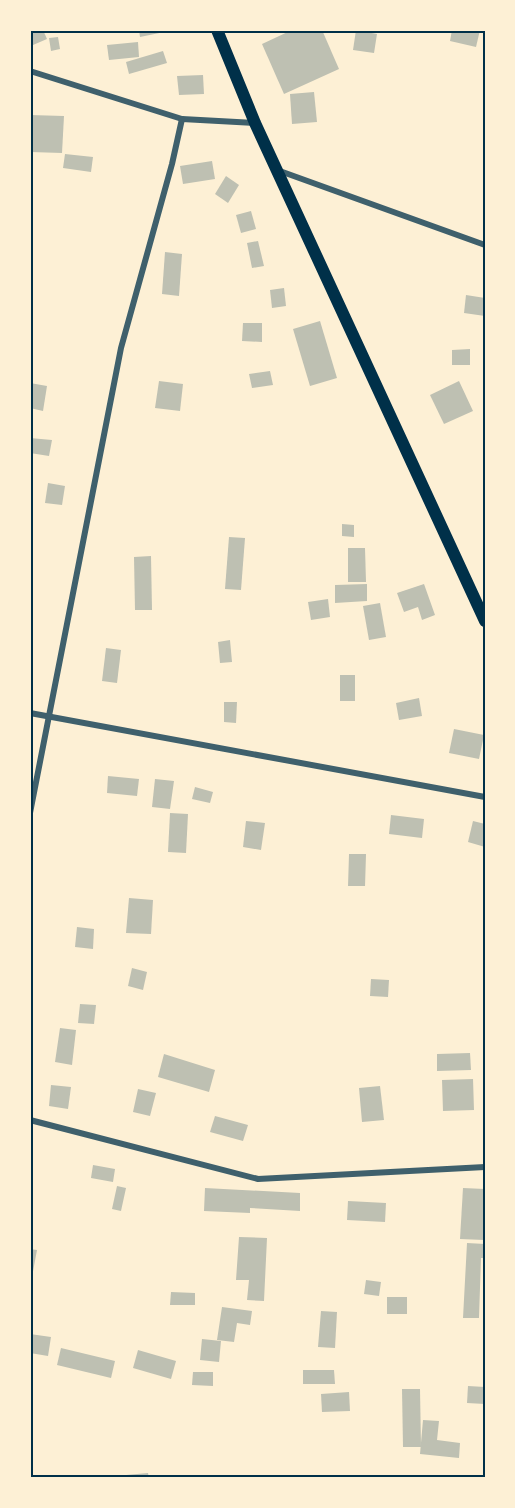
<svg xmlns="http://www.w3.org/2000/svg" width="515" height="1508" viewBox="0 0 515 1508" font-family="Mulish,sans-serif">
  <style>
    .building { fill: #bec0b2 }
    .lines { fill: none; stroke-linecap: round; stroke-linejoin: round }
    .minor { stroke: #3f606c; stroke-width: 6 }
    .secondary { stroke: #003049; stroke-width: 12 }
    .neatline { fill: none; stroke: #003049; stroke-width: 2 }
  </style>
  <rect width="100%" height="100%" fill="#fdf0d5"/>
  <g class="building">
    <path d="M36,30H43L47,39L33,45L30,33Z"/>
    <path d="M139,30H168L169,31L140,37Z"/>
    <path d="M292,30H322L339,69L284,94L262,44Z"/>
    <path d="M356,30L377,34L374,53L353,50Z"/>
    <path d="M452,30H480L476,47L450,41Z"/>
    <path d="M58,37L60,49L51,51L49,38Z"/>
    <path d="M138,42L139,57L109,60L107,45Z"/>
    <path d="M163,51L167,63L129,74L126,62Z"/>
    <path d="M203,75L204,94L179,95L177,76Z"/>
    <path d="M314,92L317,122L292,124L290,94Z"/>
    <path d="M30,115L64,116L62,153L30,152Z"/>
    <path d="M65,154L93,157L91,172L63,168Z"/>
    <path d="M212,161L215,179L183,184L180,166Z"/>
    <path d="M226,176L239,185L228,203L215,194Z"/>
    <path d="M251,211L256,229L241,233L236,215Z"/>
    <path d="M258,241L264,266L252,268L247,243Z"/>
    <path d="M165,252L182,254L179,296L162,294Z"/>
    <path d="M284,288L286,306L272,308L270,290Z"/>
    <path d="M466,295L485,298V316L464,313Z"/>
    <path d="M320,321L337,378L310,386L293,329Z"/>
    <path d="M243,323H262V342L242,341Z"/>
    <path d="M470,349V365H452V350Z"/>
    <path d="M270,371L273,385L252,388L249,374Z"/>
    <path d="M159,381L183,384L180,411L155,408Z"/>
    <path d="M459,381L473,411L444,424L430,395Z"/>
    <path d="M30,383L47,386L43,411L30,408Z"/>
    <path d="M30,438L52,440L49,456L30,453Z"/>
    <path d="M48,483L65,486L62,505L45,503Z"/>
    <path d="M342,524L354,525V537L342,536Z"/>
    <path d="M229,537L245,538L241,590L225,589Z"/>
    <path d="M348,548H365L366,582H348Z"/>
    <path d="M151,556L152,610H135L134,557Z"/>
    <path d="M367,584V601L335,603V585Z"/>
    <path d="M424,584L435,615L422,620L418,607L404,612L397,593Z"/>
    <path d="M328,599L330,617L311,620L308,602Z"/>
    <path d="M380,603L386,637L369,640L363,606Z"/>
    <path d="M230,640L232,662L220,663L218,642Z"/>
    <path d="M106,648L121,650L117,683L102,681Z"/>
    <rect x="340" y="675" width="15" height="26"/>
    <path d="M419,698L422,716L399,720L396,703Z"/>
    <path d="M224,702H237L236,723L224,722Z"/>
    <path d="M454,729L484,735L479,759L449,753Z"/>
    <path d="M108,776L139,779L137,796L107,793Z"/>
    <path d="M155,779L174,781L170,809L152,807Z"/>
    <path d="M195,787L213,792L210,803L192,799Z"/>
    <path d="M170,813L188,814L186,853L168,852Z"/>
    <path d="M391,815L424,819L422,838L389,834Z"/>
    <path d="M246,821L265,823L261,850L243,847Z"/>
    <path d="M473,821L485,824V847L468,842Z"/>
    <path d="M349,854H366L365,886H348Z"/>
    <path d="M129,898L153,900L151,934L126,933Z"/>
    <path d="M77,927L94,929L93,949L75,947Z"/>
    <path d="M132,968L147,972L143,990L128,986Z"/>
    <path d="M371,979L389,980L388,997L370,996Z"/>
    <path d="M80,1004L96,1005L94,1024L78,1023Z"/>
    <path d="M60,1028L76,1030L72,1065L55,1062Z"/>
    <path d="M470,1053L471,1070L437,1071V1054Z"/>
    <path d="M164,1054L215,1070L209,1092L158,1077Z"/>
    <path d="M473,1079L474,1110L443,1111L442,1080Z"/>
    <path d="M51,1085L71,1087L68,1109L49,1106Z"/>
    <path d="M380,1086L384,1120L362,1122L359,1088Z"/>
    <path d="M138,1089L156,1093L150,1116L133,1112Z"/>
    <path d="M215,1116L248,1125L243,1141L210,1132Z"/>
    <path d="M93,1165L115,1169L113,1182L91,1178Z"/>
    <path d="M117,1186L126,1188L121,1211L112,1209Z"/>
    <path d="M205,1188L300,1193V1211L250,1208V1213L204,1211Z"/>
    <path d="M463,1188L485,1189L484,1240L460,1239Z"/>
    <path d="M348,1201L386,1203L385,1222L347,1220Z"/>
    <path d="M239,1237L267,1238L264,1301L247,1300L249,1280H236Z"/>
    <path d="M467,1243L485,1244V1258H481L479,1318H463Z"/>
    <path d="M30,1249L37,1250L31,1282H30Z"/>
    <path d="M366,1280L381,1282L379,1296L364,1294Z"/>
    <path d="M171,1292L195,1293V1305H170Z"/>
    <rect x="387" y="1297" width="20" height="17"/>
    <path d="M222,1307L252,1311L250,1325L237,1323L234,1342L217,1340Z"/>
    <path d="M321,1311L337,1312L335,1348L318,1347Z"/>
    <path d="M30,1334L51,1337L48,1356L30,1353Z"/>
    <path d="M202,1339L221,1341L219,1362L200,1360Z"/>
    <path d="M61,1348L115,1361L111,1378L57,1365Z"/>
    <path d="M138,1350L176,1361L171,1379L133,1368Z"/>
    <path d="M303,1370H334L335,1384H303Z"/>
    <path d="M193,1372H213V1386L192,1385Z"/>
    <path d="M468,1386L485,1387V1404L467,1403Z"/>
    <path d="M402,1389H420L421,1447H403Z"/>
    <path d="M349,1392L350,1411L322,1412L321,1394Z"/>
    <path d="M423,1420L439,1421L437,1440L460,1443L459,1458L420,1454Z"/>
    <path d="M148,1473L149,1478H126V1475Z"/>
  </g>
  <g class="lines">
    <g class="minor">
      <path d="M30,71L182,119L255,123"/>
      <path d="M277,170L485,245"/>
      <path d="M30,713L485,797"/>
      <path d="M30,813L121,348L172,164L182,119"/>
      <path d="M30,1120L258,1179L485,1167"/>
    </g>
    <path class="secondary" d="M217,30L255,123L485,621"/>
  </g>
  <rect width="515" height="1508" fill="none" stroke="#fdf0d5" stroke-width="63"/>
  <rect x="32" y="32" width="452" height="1444" class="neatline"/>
</svg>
